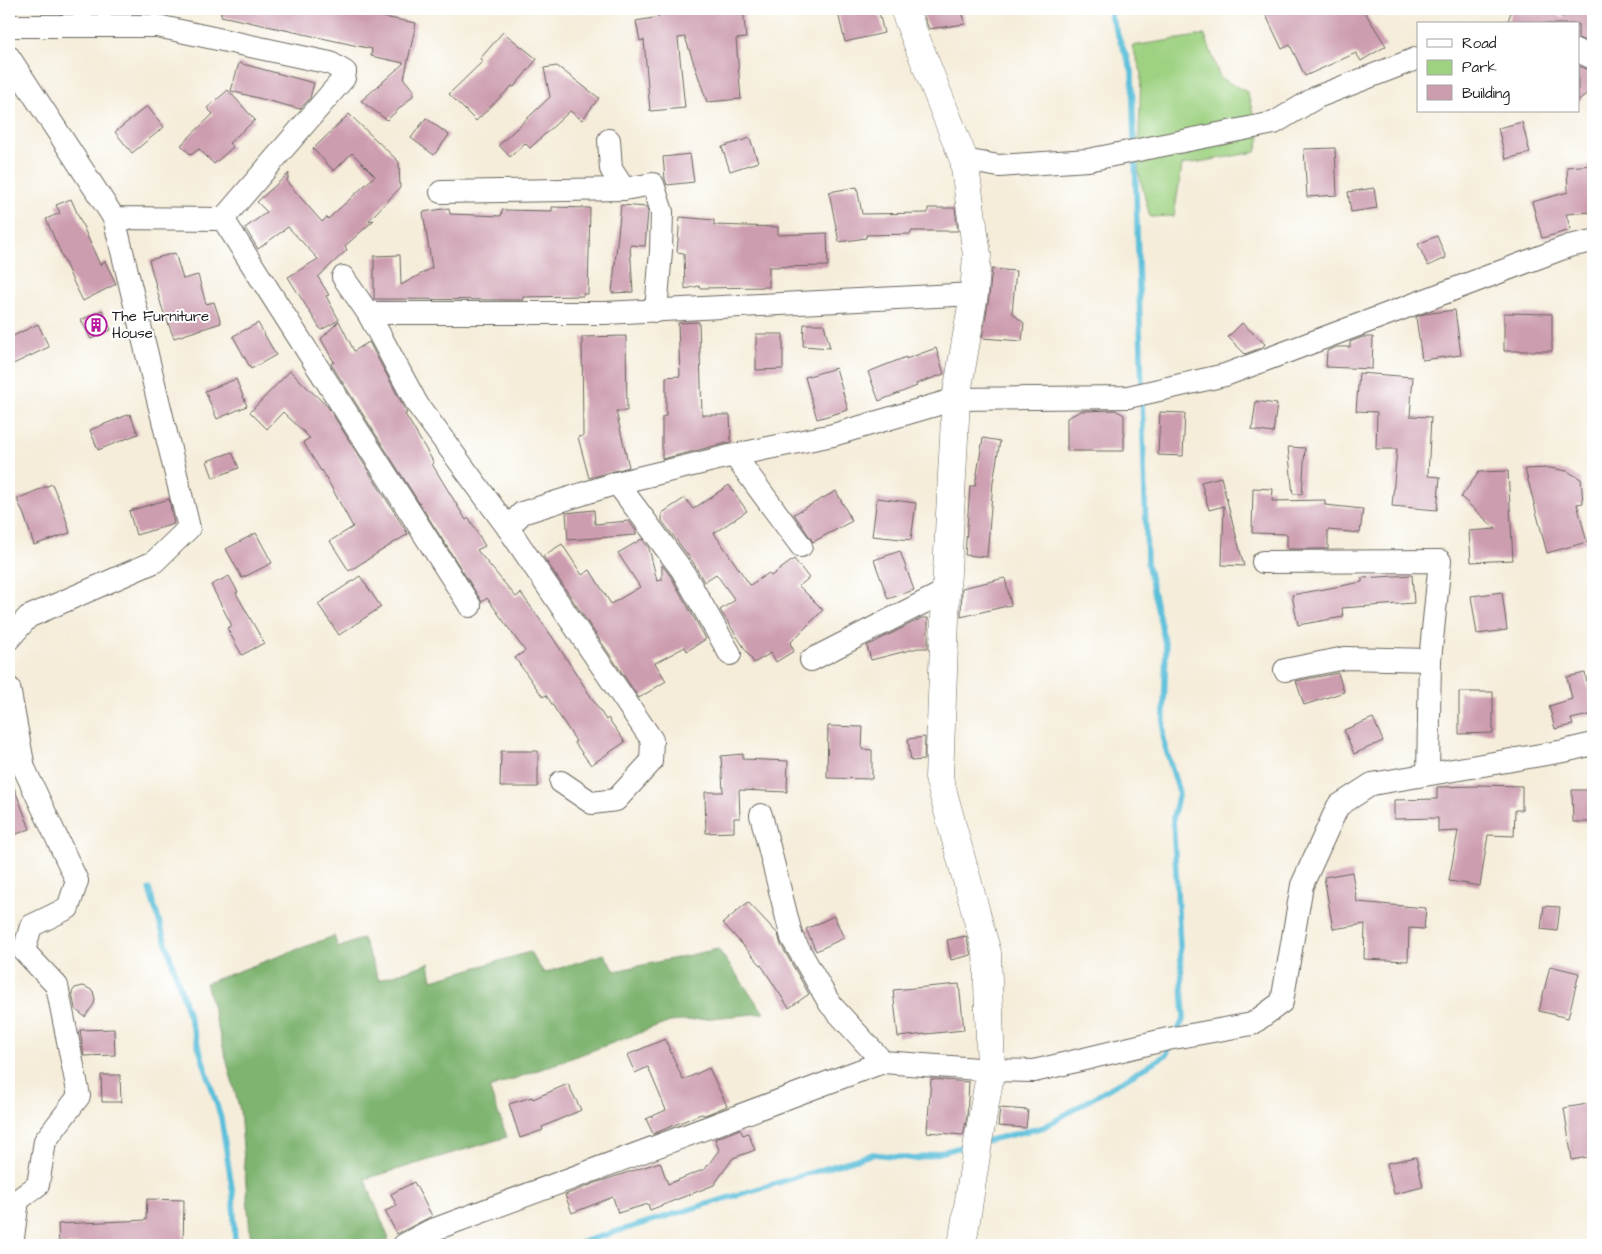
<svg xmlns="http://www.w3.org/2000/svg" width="1602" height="1254" viewBox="0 0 1602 1254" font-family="'Architects Daughter',sans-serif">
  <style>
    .green { fill: #9ed282; stroke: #5d774f }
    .forest { fill: #7eb470; stroke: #4d6846 }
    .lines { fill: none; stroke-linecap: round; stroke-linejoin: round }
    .stream { stroke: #5cbfda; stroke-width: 5.5 }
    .building { fill: #cc9caf }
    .street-casing { stroke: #68655e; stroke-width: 24 }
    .secondary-casing { stroke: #68655e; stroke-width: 29 }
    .street { stroke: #fff; stroke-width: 22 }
    .secondary { stroke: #fff; stroke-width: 28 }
    .labels { text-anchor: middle; stroke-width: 4; stroke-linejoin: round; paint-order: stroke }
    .poi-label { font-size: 15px; fill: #1c1c1c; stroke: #fff; text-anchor: start }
  </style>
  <rect width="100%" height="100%" fill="#fff"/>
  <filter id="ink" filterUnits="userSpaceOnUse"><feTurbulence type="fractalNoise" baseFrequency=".02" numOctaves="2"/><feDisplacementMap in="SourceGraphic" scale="10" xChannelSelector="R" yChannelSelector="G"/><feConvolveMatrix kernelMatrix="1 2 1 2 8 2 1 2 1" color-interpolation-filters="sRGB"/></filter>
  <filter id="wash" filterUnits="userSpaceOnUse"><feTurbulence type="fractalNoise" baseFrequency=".0096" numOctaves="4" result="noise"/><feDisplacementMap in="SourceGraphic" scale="20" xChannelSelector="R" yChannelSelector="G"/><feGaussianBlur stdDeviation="1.12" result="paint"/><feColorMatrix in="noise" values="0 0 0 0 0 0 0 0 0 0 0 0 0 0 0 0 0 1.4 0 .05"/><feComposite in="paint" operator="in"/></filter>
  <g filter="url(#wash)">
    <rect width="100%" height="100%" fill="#f5edda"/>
    <path class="green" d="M1205,35L1220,78L1247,92L1260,137L1256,152L1182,165L1174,216L1150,217L1138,170L1141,71L1132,46Z"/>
    <path class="forest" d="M334,936L338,948L363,938L379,980L429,963L432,980L530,952L544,973L604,954L615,971L718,949L764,1013L670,1022L489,1088L507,1137L365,1179L389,1239L374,1245H251L240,1111L206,983Z"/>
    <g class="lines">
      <g class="stream">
        <path d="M1111,9L1110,15L1132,71L1134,145"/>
        <path d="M1135,157L1142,390"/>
        <path d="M1142,399L1147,563L1166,648L1163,740L1179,792L1173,818L1184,1018L1178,1030"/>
        <path d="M149,889L221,1118L233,1194L235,1245"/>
        <path d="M985,1141L1044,1127L1166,1055L1171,1045"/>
        <path d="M577,1245L585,1241L873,1154L916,1159L969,1145"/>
      </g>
    </g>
    <g id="blocks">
      <g class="building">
        <path d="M221,9H339L416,23L404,79L413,90V96L387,120L361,101L404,63L371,56L372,49L221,16Z"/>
        <path d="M658,9H743L746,38L736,39L741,99L707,102L685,37L678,38L685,108L650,111L644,40L640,41L636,21L659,17Z"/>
        <path d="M837,9H878L884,33L845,42Z"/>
        <path d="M921,9H962L965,24L929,29Z"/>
        <path d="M1263,9H1363L1386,46L1361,61L1356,53L1305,76L1290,45L1282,49Z"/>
        <path d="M1512,9H1537L1563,17L1568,9H1593V44L1578,38V24H1507Z"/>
        <path d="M503,32L537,59L514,87L512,86L476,121L449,94L483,61L480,59Z"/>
        <path d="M239,63L314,83L310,98L300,109L231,91Z"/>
        <path d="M557,66L599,98L582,120L570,111L530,148L525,143L510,157L499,145L550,97L544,68Z"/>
        <path d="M1578,66L1593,71V87L1578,102Z"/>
        <path d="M228,90L255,120L229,143L233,147L214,164L199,149L191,155L181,145L213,114L207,108Z"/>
        <path d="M147,106L164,127L132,153L115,132Z"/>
        <path d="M349,114L399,162L400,188L368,221L374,220L345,246L347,250L318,277L329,295L326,296L339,320L321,330L288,277L318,259L288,227L258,249L245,228L267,212L257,202L289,173L287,182L322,222L327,217L328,219L375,176L352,153L334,171L313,149Z"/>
        <path d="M426,118L449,135L434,155L411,138Z"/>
        <path d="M1522,122L1530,153L1506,159L1498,128Z"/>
        <path d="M750,138L758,162L730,171L722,147Z"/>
        <path d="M1335,148L1337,195L1307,197L1304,149Z"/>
        <path d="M690,154L694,182L667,185L665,179L663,157Z"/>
        <path d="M1593,165V212L1566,214L1571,230L1542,238L1532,202L1568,192L1567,167Z"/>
        <path d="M857,187L862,214L928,213V208H955L958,231H911V234L866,235V238L839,242L829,192Z"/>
        <path d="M1374,188L1377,208L1351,212L1348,192Z"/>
        <path d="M71,199L100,265L105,261L116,284L83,301L72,279L46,219L60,213L56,205Z"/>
        <path d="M621,205L647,207L648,212L645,246L630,245L633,292L612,293Z"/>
        <path d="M552,207L590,208L588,294H583V296L523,297V300L374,299V256L400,255L401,285L432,268L423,212L449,208L450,214L501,216L502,210L552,211Z"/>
        <path d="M680,217L714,220V225L778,227V235L827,233L828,266L769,267V287L700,288L699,286L685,289L684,253L677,252Z"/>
        <path d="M1437,236L1446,258L1428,266L1418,244Z"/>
        <path d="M175,253L183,279L198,275L206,304L214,302L221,323L174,338L162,308L149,260Z"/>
        <path d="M992,269L1016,271L1012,313L1024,323L1022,341L982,338L989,297Z"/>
        <path d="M102,310L111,330L91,339L81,320Z"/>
        <path d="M1455,310L1461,355L1422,360L1416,317L1424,314Z"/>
        <path d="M1504,313L1552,314V351H1504Z"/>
        <path d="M339,321L354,351L369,342L407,413L405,414L434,463L432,464L466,520L469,518L485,546L477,550L516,597L521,593L553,638L606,720L608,718L625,742L591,765L574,742L576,741L546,695L543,697L515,658L525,651L487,598L482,602L331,364L334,362L321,339Z"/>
        <path d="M699,322L702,415H730L731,442L662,459V417L666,416V377L680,376L678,323Z"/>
        <path d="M258,323L276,355L251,369L233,336Z"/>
        <path d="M1242,323L1265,344L1263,347L1245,354L1228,337Z"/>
        <path d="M38,324L49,347L9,366V338Z"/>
        <path d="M804,324H824L830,348L803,346Z"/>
        <path d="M756,334H783V369L756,370Z"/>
        <path d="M626,336L627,411H616L629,467L589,478L578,437L583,436L582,337Z"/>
        <path d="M1363,337H1373L1372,369L1326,367L1327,351L1337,347H1350V342Z"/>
        <path d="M936,348L944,374L916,384L917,386L879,401L868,372L906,357V359Z"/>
        <path d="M836,368L848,410L817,419L805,377Z"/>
        <path d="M290,371L328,407L408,534L349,571L330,541L353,527L322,470L321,471L303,442L310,438L283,412L267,429L250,412Z"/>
        <path d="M1359,373L1413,377L1410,416L1431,417L1428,476L1440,477L1437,510L1392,506L1397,449H1376L1377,412L1356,411Z"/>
        <path d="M236,379L247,406L217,419L205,391Z"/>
        <path d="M1256,401L1277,404L1273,433L1252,430Z"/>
        <path d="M1115,410L1124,415V451H1067V418L1081,411Z"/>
        <path d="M1160,412L1185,413L1183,456L1158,455Z"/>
        <path d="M130,414L138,434L98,450L90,430Z"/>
        <path d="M983,438L1000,441L993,482L987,557L965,555L970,486H975Z"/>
        <path d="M1288,447L1305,448L1302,494H1293Z"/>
        <path d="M232,452L239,468L213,478L207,461Z"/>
        <path d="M1550,468L1567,471L1581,479L1583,503L1577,504L1587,542L1547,553L1525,469Z"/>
        <path d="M1508,471L1513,560L1471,562L1469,531L1496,529L1461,497L1479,472Z"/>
        <path d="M1221,477L1228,505L1244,566L1222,565L1224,506L1209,510L1201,482Z"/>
        <path d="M52,484L63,509L70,533L34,545L24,515L17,499Z"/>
        <path d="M729,485L747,511L714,533L750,585L769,573L771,576L794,559L809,578L799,586L823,610L790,643L794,651L776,662L771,653L754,663L720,610L735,600L716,574L704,582L693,562L662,521V513L685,498L693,509Z"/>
        <path d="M1253,488L1273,489L1272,501L1325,500V505L1363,509L1360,533L1328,530V549H1287V534L1252,533Z"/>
        <path d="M836,491L852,521L813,542L794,514Z"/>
        <path d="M877,498L916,503L911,540L872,536Z"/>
        <path d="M169,499L174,524L136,535L129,511Z"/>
        <path d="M594,510L595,524L629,521L636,531V535L568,540L566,513Z"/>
        <path d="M256,533L272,563L242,578L226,549Z"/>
        <path d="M642,539L649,548L657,581L662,580V565L671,577L706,639L687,651L685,647L655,663L666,681L639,698L543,556L562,544L582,575L590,570L611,604L640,587L618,553Z"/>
        <path d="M900,551L914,590L888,599L874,560Z"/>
        <path d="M1412,575L1414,603L1342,608L1343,617L1298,625L1292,595L1362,582V578Z"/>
        <path d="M229,576L238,592L236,593L264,643L242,655L227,628L232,626L211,585Z"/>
        <path d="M360,576L381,607L339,635L318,604Z"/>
        <path d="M1005,578L1011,605L961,617L962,588Z"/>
        <path d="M1502,592L1507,630L1477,634L1471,596Z"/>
        <path d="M922,618H928V648H918L871,660L867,646Z"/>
        <path d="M1338,673L1344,692L1304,705L1296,681Z"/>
        <path d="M1585,673L1593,714L1571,719L1573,725L1555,729L1549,706L1572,699L1567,677Z"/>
        <path d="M1459,692H1493V733L1459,734Z"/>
        <path d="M1373,718L1383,741L1354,754L1344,730Z"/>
        <path d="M828,726L863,727L862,749L872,750V779L827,778Z"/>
        <path d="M925,737L924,760L911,761L908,739Z"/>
        <path d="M501,751H538V787H500Z"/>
        <path d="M743,754V759L788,761L787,792L739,790L740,818H734V832L706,833L705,792H723L721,756Z"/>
        <path d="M9,777H10L30,829L9,837Z"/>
        <path d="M1478,785L1522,786V810H1515L1514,836L1488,835L1480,886L1449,881L1458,831L1438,832V818L1394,819V800L1437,799V787L1478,786Z"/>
        <path d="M1572,790H1593V822H1573Z"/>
        <path d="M1352,872L1357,902L1426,908L1424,929L1409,928L1408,961L1364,959L1365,924L1333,929L1324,877Z"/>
        <path d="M748,902L778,934L781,945L809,994L789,1008L761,965L723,923Z"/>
        <path d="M1544,906L1560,907L1557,931L1541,929Z"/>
        <path d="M834,916L844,938L816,951L806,929Z"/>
        <path d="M966,936L971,955L951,960L947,940Z"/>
        <path d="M1550,966L1579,973L1568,1018L1539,1011Z"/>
        <path d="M959,984L964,1030L898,1037L893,990Z"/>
        <path d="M83,986L86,987L93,991L95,999L94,1004L85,1017L75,1009L72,992L75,988Z"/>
        <path d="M114,1029L115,1055L84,1056L80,1030Z"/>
        <path d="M665,1039L683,1080L709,1068L727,1106L705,1115L701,1114L653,1134L646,1119L666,1110L648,1067L635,1073L627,1055Z"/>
        <path d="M101,1075H120L121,1102H102Z"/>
        <path d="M931,1079L969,1082L967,1117L963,1135L927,1132Z"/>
        <path d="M568,1084L581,1110L542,1127L543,1130L520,1138L509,1104L532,1097L533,1099Z"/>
        <path d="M1593,1103V1156L1572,1160L1564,1108Z"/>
        <path d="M1000,1108L1028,1110L1026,1128L998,1126Z"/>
        <path d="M740,1129L743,1135L748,1133L755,1150L733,1158L714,1185L650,1210L648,1204L618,1213L613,1197L572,1213L565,1195L598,1182L660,1162L668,1184L705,1169L719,1150L715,1139Z"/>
        <path d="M1416,1157L1423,1187L1394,1194L1387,1163Z"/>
        <path d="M414,1182L432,1216L397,1234L385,1211L397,1206L391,1194Z"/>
        <path d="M147,1199L184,1200L183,1245H59L58,1224L146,1220Z"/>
      </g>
    </g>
  </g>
  <g filter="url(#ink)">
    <use href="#blocks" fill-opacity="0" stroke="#68655e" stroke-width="1"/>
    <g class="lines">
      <g class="street-casing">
        <g id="street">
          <path d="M9,26H157L330,63L345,72L344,78L223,219"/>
          <path d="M1578,51L1593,58"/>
          <path d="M9,57L114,218L223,219L470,606"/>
          <path d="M609,140L611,169L624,189L653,184L662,212L661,251L656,311"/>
          <path d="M964,160L999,166L1088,160L1274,123L1317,97L1418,58"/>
          <path d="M441,192L624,189"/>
          <path d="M343,277L368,313L417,404L508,528L652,740L651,762L616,800L592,803L561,782"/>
          <path d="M368,313H605L974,294"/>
          <path d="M734,455L801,546"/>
          <path d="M617,483L682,570L730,654"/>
          <path d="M508,528L522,513L617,483L734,455L833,435L956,399L1128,397L1225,375L1569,246L1593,241"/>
          <path d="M1263,562L1440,561L1430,660L1428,774"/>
          <path d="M9,639L28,617L154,562L189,528L114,218"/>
          <path d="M811,660L946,591"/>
          <path d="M1285,670L1345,658L1430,660"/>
          <path d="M9,688L24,768L77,881L68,908L31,926L24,951L57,986L79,1096L45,1141L38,1185L18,1200L12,1245"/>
          <path d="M761,815L792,938L830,1004L883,1062"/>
          <path d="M404,1245L430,1231L883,1062L991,1070L1034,1071L1168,1039L1252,1024L1282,1002L1302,885L1338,806L1372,784L1564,751L1593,744"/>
        </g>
      </g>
      <g class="secondary-casing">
        <path id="secondary" d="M904,9L964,160L977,255L974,294L956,399L946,591L939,778L987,953L991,1070L979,1136L962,1245"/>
      </g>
      <use href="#street" class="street"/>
      <use href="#secondary" class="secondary"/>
    </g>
  </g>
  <defs>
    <g id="building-ring" transform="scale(1.125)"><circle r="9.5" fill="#fff" stroke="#b5179e" stroke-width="1.5"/><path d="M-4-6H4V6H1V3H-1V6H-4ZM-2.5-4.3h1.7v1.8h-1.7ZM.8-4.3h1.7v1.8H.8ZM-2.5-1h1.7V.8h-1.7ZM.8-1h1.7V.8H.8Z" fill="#b5179e"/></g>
  </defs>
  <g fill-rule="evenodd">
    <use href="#building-ring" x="96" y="325"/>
  </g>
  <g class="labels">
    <g class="poi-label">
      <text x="112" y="321">The Furniture<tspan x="112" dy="17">House</tspan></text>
    </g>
  </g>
  <rect width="1602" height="1254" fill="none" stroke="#fff" stroke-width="30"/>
  <rect x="1417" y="22" width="162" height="90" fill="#ffffff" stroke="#a4a4a4"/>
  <rect x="1427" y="39" width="25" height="8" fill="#ffffff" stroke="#a4a4a4"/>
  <text x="1462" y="48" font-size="15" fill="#1c1c1c">Road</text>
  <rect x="1427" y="60" width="25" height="15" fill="#9ed282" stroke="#a4a4a4"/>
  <text x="1462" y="72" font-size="15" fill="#1c1c1c">Park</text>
  <rect x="1427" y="85" width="25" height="15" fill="#cc9caf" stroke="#a4a4a4"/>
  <text x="1462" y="98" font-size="15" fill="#1c1c1c">Building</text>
</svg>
